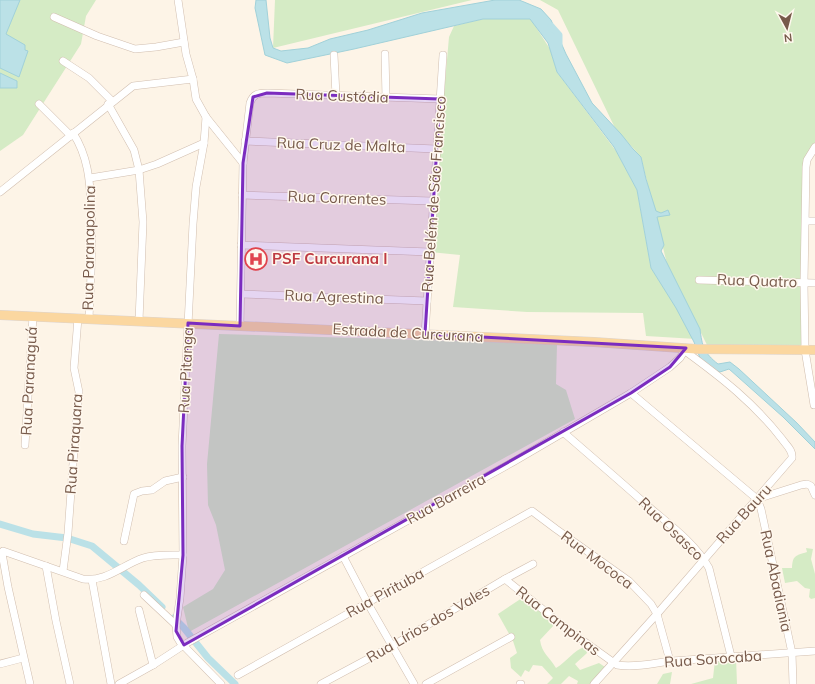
<svg xmlns="http://www.w3.org/2000/svg" width="815" height="684" viewBox="0 0 815 684" font-family="Mulish,sans-serif">
  <style>
    .green { fill: #d5ebc5 }
    .water { fill: #bbe1e7; stroke: #a1d1d9 }
    .lines { fill: none; stroke-linecap: round; stroke-linejoin: round }
    .canal { stroke: #bbe1e7; stroke-width: 7 }
    .minor-casing { stroke: #d1beaf; stroke-width: 8 }
    .major-casing { stroke: #dcd4d0; stroke-width: 10 }
    .minor { stroke: #fff; stroke-width: 7 }
    .major { stroke: #fbd7a0; stroke-width: 9 }
    .marked { fill: #7b2cbf; fill-opacity: 0.2; stroke: #7b2cbf; stroke-width: 3; stroke-linejoin: round }
    .labels { text-anchor: middle; stroke-width: 3; stroke-linejoin: round; paint-order: stroke }
    .street-label { font-size: 15px; fill: #775a4b; stroke: #fff8ee }
    .health-label { font-size: 15px; font-weight: bold; fill: #be3a42; stroke: #fff8ee; text-anchor: start }
  </style>
  <rect width="100%" height="100%" fill="#fdf4e7"/>
  <g class="green">
    <path d="M0,0H96L86,16L81,44L23,135L0,151Z"/>
    <path d="M275,0H472L273,48Z"/>
    <path d="M540,0H815V144L805,160V345H707L667,264L641,157L615,128L558,10Z"/>
    <path d="M530,18L550,49L557,72L616,151L637,190L651,268L696,339L646,336L643,313L527,312L453,307L460,255L430,252L449,37L454,26L483,19Z"/>
    <path d="M219,334L557,344L556,384L566,390L575,419L189,632L183,607L213,589L225,570L216,525L208,505L207,464Z"/>
    <path d="M806,548L813,549L811,559L815,574V598L811,599L809,597L810,589L805,588L797,581L785,583L782,568H792C793,555 795,556 807,552Z"/>
    <path d="M522,598L543,612L554,625L540,640C542,654 549,656 556,668C567,662 573,650 585,647L587,653L575,664L580,670L599,663L605,667L591,684H577L578,681L569,676L561,684H547L553,678L542,666L533,665L529,672L525,670L521,677L511,668L510,658L517,653L513,641L498,614Z"/>
    <path d="M736,658L737,684H691L713,678L715,660Z"/>
    <path d="M672,672L670,684H657L663,674Z"/>
  </g>
  <g class="water">
    <path d="M0,0H20L6,34L25,45V50L28,51L19,77L0,68Z"/>
    <path d="M256,0H266L270,38L273,48L281,51L308,48L330,39L368,30L422,13L495,0H519L524,2L541,9L551,20L566,54L592,103L621,134L633,149L641,157L646,179L656,211L661,213L668,210L670,215L657,217L664,245L661,251L700,329C702,346 704,353 718,364L730,362L739,369L797,423L815,442V449L783,417L729,369L720,372L710,368L700,358L694,342L676,308L651,268L637,190L614,147L557,72L548,43L530,19H483L354,49L287,63L265,55L255,8Z"/>
    <path d="M0,73L17,81V88H0Z"/>
  </g>
  <g class="lines">
    <g class="canal">
      <path d="M551,26L559,35V46"/>
      <path d="M0,524L33,534L67,538L92,546L139,585L162,607"/>
      <path d="M174,618L184,628L208,658L235,684"/>
    </g>
    <g class="minor-casing">
      <g id="minor">
        <path d="M178,0L186,54L193,79L196,99L206,117L243,163"/>
        <path d="M54,17L97,36L135,49L156,47L184,42"/>
        <path d="M385,54L386,98"/>
        <path d="M334,55L336,96"/>
        <path d="M63,61L89,78L112,101"/>
        <path d="M39,104L71,136"/>
        <path d="M108,104L134,150L139,170L143,222L139,321"/>
        <path d="M73,133C88,156 90,181 91,207C93,244 91,281 89,318"/>
        <path d="M245,141L436,149"/>
        <path d="M90,178L139,170L157,164L204,143"/>
        <path d="M0,192L133,86L193,79"/>
        <path d="M242,195L432,201"/>
        <path d="M806,221H815"/>
        <path d="M241,245L430,252"/>
        <path d="M699,280L815,283"/>
        <path d="M241,294L427,301"/>
        <path d="M240,326L243,163L250,103C253,94 258,93 267,93L440,99"/>
        <path d="M425,334L443,55"/>
        <path d="M631,393L757,499L761,509L792,653L793,684"/>
        <path d="M814,405L805,350L804,283L806,167L807,160L815,147"/>
        <path d="M563,432C592,457 621,482 649,507C670,525 695,543 709,568L731,656"/>
        <path d="M25,445L33,316"/>
        <path d="M757,499L801,485L807,484L811,486L815,495"/>
        <path d="M124,541L134,494L142,491L152,490L165,481L183,477"/>
        <path d="M343,556L367,602L414,684"/>
        <path d="M46,566L56,621L70,684"/>
        <path d="M63,571L68,533L76,422L79,392L74,368L78,318"/>
        <path d="M505,579L571,632L617,665C636,668 654,663 672,661C720,658 767,654 815,651"/>
        <path d="M92,580L111,684"/>
        <path d="M144,595L176,625L177,637L180,642L221,684"/>
        <path d="M139,610L153,665"/>
        <path d="M176,625L180,598L183,555L182,446L193,224L196,187L204,143L206,117"/>
        <path d="M0,664L23,658"/>
        <path d="M238,675L532,511L556,529L629,581L651,604L657,614L670,661"/>
        <path d="M30,684L8,587L2,553L3,551L83,579C107,582 122,565 143,558C155,554 170,555 183,555"/>
        <path d="M119,684L153,665L187,643L513,462L631,393L670,367L680,358L686,348"/>
        <path d="M321,684L392,646L505,579L533,564"/>
        <path d="M426,684L511,637"/>
        <path d="M520,684H521"/>
        <path d="M594,684L657,614L792,458C793,450 786,445 782,439C754,403 722,378 685,351"/>
      </g>
    </g>
    <g class="major-casing">
      <path id="major" d="M0,315L594,342L696,349L815,350"/>
    </g>
    <use href="#minor" class="minor"/>
    <use href="#major" class="major"/>
  </g>
  <path class="marked" d="M267,93L440,99L425,334L686,348L670,367L631,393L184,645L176,631L183,555L182,446L188,323L240,326L243,163L253,97Z"/>
  <defs>
    <g id="hospital-ring" transform="scale(1.15)"><circle r="9.5" fill="#fff8ee" stroke="#e0444e" stroke-width="1.5"/><path d="M-5-5h3v3.5h4V-5h3V5h-3V1.5h-4V5h-3Z" fill="#e0444e"/></g>
  </defs>
  <g fill-rule="evenodd">
    <use href="#hospital-ring" x="256" y="259"/>
  </g>
  <g class="labels">
    <g class="street-label">
      <text transform="translate(342 96) rotate(2)" y="5">Rua Custódia</text>
      <text transform="translate(341 145) rotate(2)" y="5">Rua Cruz de Malta</text>
      <text transform="translate(434 194) rotate(-86)" y="5">Rua Belém de São Francisco</text>
      <text transform="translate(337 198) rotate(2)" y="5">Rua Correntes</text>
      <text transform="translate(89 248) rotate(-89)" y="5">Rua Paranapolina</text>
      <text transform="translate(757 281) rotate(2)" y="5">Rua Quatro</text>
      <text transform="translate(334 297) rotate(2)" y="5">Rua Agrestina</text>
      <text transform="translate(408 333) rotate(3)" y="5">Estrada de Curcurana</text>
      <text transform="translate(186 370) rotate(-87)" y="5">Rua Pitanga</text>
      <text transform="translate(29 381) rotate(-87)" y="5">Rua Paranaguá</text>
      <text transform="translate(74 444) rotate(-86)" y="5">Rua Piraquara</text>
      <text transform="translate(446 499) rotate(-29)" y="5">Rua Barreira</text>
      <text transform="translate(744 514) rotate(-48)" y="5">Rua Bauru</text>
      <text transform="translate(671 529) rotate(44)" y="5">Rua Osasco</text>
      <text transform="translate(597 560) rotate(37)" y="5">Rua Mococa</text>
      <text transform="translate(776 581) rotate(78)" y="5">Rua Abadiania</text>
      <text transform="translate(385 593) rotate(-29)" y="5">Rua Pirituba</text>
      <text transform="translate(558 621) rotate(38)" y="5">Rua Campinas</text>
      <text transform="translate(428 624) rotate(-30)" y="5">Rua Lírios dos Vales</text>
      <text transform="translate(713 659) rotate(-4)" y="5">Rua Sorocaba</text>
    </g>
    <g class="health-label">
      <text x="272" y="264">PSF Curcurana I</text>
    </g>
  </g>
  <g transform="translate(787 28) rotate(173)" stroke="#fff8ee" stroke-width="3" paint-order="stroke">
  <path d="M0-3L7 15L0 10L-7 15Z" fill="#775a4b"/>
  <text y="-6" font-size="11" font-weight="bold" text-anchor="middle" fill="#775a4b">N</text>
  </g>
</svg>
